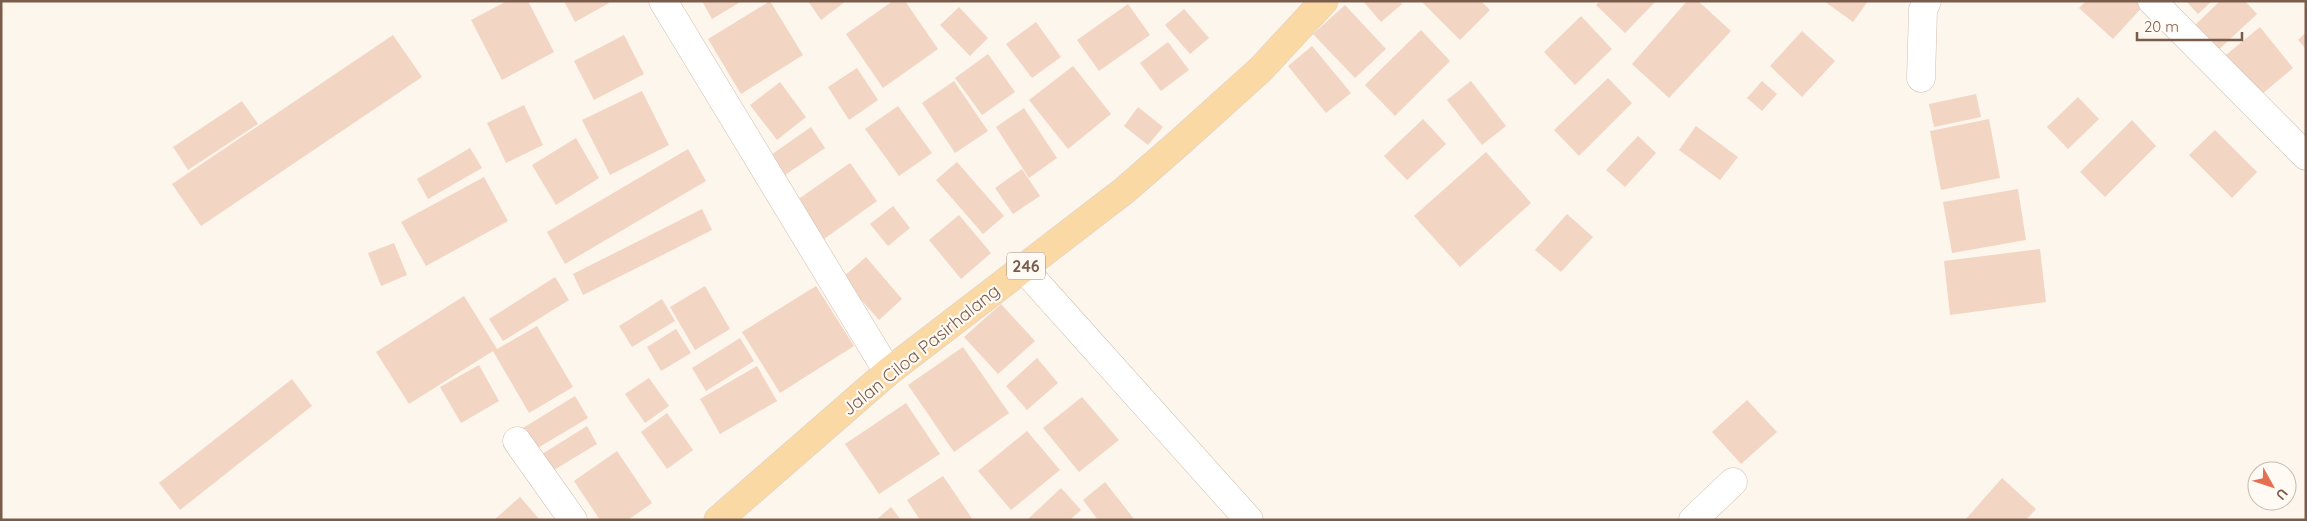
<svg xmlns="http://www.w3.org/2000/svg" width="2307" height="521" viewBox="0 0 2307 521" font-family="Quicksand,sans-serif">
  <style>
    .building { fill: #f3d5c3 }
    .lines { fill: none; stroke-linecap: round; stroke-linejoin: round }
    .minor-casing { stroke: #d1beb0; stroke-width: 29 }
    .primary-casing { stroke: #dad1cd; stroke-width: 29 }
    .minor { stroke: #fff; stroke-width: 28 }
    .primary { stroke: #fbd9a5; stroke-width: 28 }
    .labels { text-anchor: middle; stroke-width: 4.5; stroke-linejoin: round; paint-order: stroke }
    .shield { fill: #fffaf3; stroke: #a28b7f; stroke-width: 1 }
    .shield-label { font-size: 16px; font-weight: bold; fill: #7a5c4d }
    .street-label { font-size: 18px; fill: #7a5c4d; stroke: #fffaf3 }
  </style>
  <rect width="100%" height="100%" fill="#fdf6ec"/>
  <g class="building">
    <path d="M507,1H528L554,52L502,80L471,20Z"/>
    <path d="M564,1H608L609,3L575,22Z"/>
    <path d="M702,1H742L712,19Z"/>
    <path d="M770,1L803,55L741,94L708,39Z"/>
    <path d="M808,1H846L821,20Z"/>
    <path d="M893,1H905L938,49L883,88L846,34Z"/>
    <path d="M1363,1H1400L1402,4L1381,22Z"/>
    <path d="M1421,1H1481L1490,10L1460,40Z"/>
    <path d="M1600,1H1656L1625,33L1596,5Z"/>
    <path d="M1687,1H1698L1731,31L1669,98L1632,64Z"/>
    <path d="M1824,1H1868L1853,22Z"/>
    <path d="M2086,1H2144L2146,3L2113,39L2079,8Z"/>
    <path d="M2186,1H2212L2198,14Z"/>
    <path d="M2220,1H2245L2257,14L2213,55L2190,30Z"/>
    <path d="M1128,4L1150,35L1099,71L1077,40Z"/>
    <path d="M1345,5L1386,49L1355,78L1313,34Z"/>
    <path d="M959,7L988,38L970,56L940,25Z"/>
    <path d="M1184,9L1209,38L1190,54L1165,25Z"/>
    <path d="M1581,16L1612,49L1575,85L1544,52Z"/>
    <path d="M1036,22L1061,57L1032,78L1006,44Z"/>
    <path d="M2260,27L2293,68L2255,100L2221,59Z"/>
    <path d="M1421,30L1450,61L1395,116L1365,85Z"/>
    <path d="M1802,31L1835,61L1802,97L1770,66Z"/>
    <path d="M2306,32V49L2298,40Z"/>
    <path d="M393,35L422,77L201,226L172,184Z"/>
    <path d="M624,35L644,74L594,100L574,61Z"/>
    <path d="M1168,42L1189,70L1161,91L1140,63Z"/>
    <path d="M1312,46L1351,93L1326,113L1288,66Z"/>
    <path d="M988,54L1015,92L982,115L955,78Z"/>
    <path d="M1073,66L1111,114L1068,149L1029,100Z"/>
    <path d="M857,68L878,100L849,120L828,87Z"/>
    <path d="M1608,78L1632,103L1579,156L1554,130Z"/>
    <path d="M954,81L988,131L955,153L922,103Z"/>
    <path d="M1471,81L1506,126L1482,145L1447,100Z"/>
    <path d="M1762,81L1777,94L1762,111L1747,98Z"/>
    <path d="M780,82L806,117L777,140L750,105Z"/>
    <path d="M642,91L669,145L610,175L582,120Z"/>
    <path d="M1976,94L1981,117L1934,127L1929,104Z"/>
    <path d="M2078,97L2099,119L2068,149L2047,127Z"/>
    <path d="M242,101L258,124L188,170L173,147Z"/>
    <path d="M524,105L543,145L506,163L487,123Z"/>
    <path d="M898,106L932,153L899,176L865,129Z"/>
    <path d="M1138,107L1163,127L1148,145L1124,126Z"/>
    <path d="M1024,108L1057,158L1029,178L996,127Z"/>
    <path d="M1423,119L1446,144L1407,180L1384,156Z"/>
    <path d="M1989,119L2000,178L1941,190L1930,131Z"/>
    <path d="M2132,120L2156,146L2105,197L2080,172Z"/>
    <path d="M1696,126L1738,157L1720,180L1679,150Z"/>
    <path d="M811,127L825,148L785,175L771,155Z"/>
    <path d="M2215,130L2257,172L2232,198L2189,155Z"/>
    <path d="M1638,136L1656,153L1625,187L1606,170Z"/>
    <path d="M576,138L599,178L556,205L532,165Z"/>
    <path d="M470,148L482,168L428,199L417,179Z"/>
    <path d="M688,149L706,181L565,264L547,232Z"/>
    <path d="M1486,152L1531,203L1460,267L1414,216Z"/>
    <path d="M957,162L1004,216L983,234L936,180Z"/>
    <path d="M850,163L877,201L824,239L797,200Z"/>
    <path d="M1022,169L1040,196L1013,214L995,188Z"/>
    <path d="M484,177L508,221L426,266L401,222Z"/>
    <path d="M2018,189L2026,240L1952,253L1943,202Z"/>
    <path d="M893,206L910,228L888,246L870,224Z"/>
    <path d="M702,209L712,230L583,295L573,274Z"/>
    <path d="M1567,214L1593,237L1561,272L1535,250Z"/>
    <path d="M959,215L991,253L961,279L929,240Z"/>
    <path d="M394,243L407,275L381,286L368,253Z"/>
    <path d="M2040,249L2046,302L1950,315L1944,261Z"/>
    <path d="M866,257L902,299L879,320L842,278Z"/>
    <path d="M555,277L569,300L503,341L489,319Z"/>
    <path d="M705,286L730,329L695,350L670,307Z"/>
    <path d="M816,286L854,346L780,393L742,332Z"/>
    <path d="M464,296L497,349L537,326L573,387L529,413L493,351L409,404L376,352Z"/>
    <path d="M662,299L675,321L632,347L619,326Z"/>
    <path d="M1001,304L1035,341L998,374L964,337Z"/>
    <path d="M676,329L691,353L661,371L647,347Z"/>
    <path d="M740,338L754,361L706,391L692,368Z"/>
    <path d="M963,347L1009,413L954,452L908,385Z"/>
    <path d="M1037,358L1058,383L1027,410L1006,386Z"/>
    <path d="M479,365L499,401L461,423L440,387Z"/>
    <path d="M757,366L777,401L720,434L700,399Z"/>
    <path d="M649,378L669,406L645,423L625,394Z"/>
    <path d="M292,379L312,406L180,510L159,483Z"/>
    <path d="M575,396L588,418L531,452L518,431Z"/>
    <path d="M1082,397L1119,440L1079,472L1043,428Z"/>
    <path d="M1747,400L1777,432L1741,464L1712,432Z"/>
    <path d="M906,403L940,454L879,494L845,444Z"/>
    <path d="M667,413L693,450L667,469L641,432Z"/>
    <path d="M587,426L597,444L549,473L539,456Z"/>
    <path d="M1027,431L1060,470L1011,510L978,471Z"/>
    <path d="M617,451L652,503L628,520H600L574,481Z"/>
    <path d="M943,476L973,520H920L907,500Z"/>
    <path d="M2002,478L2036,509L2026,520H1965Z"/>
    <path d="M1105,482L1134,519L1132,520H1098L1083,500Z"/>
    <path d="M1061,488L1081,510L1070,520H1027Z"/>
    <path d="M520,497L540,520H494Z"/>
    <path d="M891,507L901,520H876Z"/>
  </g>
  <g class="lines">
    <g class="minor-casing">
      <g id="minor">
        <path d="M663,1L888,372"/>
        <path d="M2152,1L2306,156"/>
        <path d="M1921,78L1923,10L1927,1"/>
        <path d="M1024,269L1249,520"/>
        <path d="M517,441L573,520"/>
        <path d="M1693,520L1733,482"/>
      </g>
    </g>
    <g class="primary-casing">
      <path id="primary" d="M718,520L888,372L1125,190L1180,142L1261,69L1324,1"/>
    </g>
    <use href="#minor" class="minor"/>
    <use href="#primary" class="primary"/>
  </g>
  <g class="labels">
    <rect class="shield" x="1007" y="252.5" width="38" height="27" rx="4"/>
    <g class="shield-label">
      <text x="1026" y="272">246</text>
    </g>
    <g class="street-label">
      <text transform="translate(921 350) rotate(-39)" y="6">Jalan Ciloa Pasirhalang</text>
    </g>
  </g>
  <rect width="2307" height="521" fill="none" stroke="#7a5c4d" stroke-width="5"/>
  <g transform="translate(2272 486) rotate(130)"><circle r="24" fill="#fffaf3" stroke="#cabbb1"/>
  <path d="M0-4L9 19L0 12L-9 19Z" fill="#e76f51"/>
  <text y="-8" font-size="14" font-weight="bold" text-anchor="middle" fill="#7a5c4d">U</text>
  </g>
  <path d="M2137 32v8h105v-8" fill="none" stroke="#7a5c4d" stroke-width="2.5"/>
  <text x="2144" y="32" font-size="15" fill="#7a5c4d" stroke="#fffaf3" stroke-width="4" paint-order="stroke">20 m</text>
</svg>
